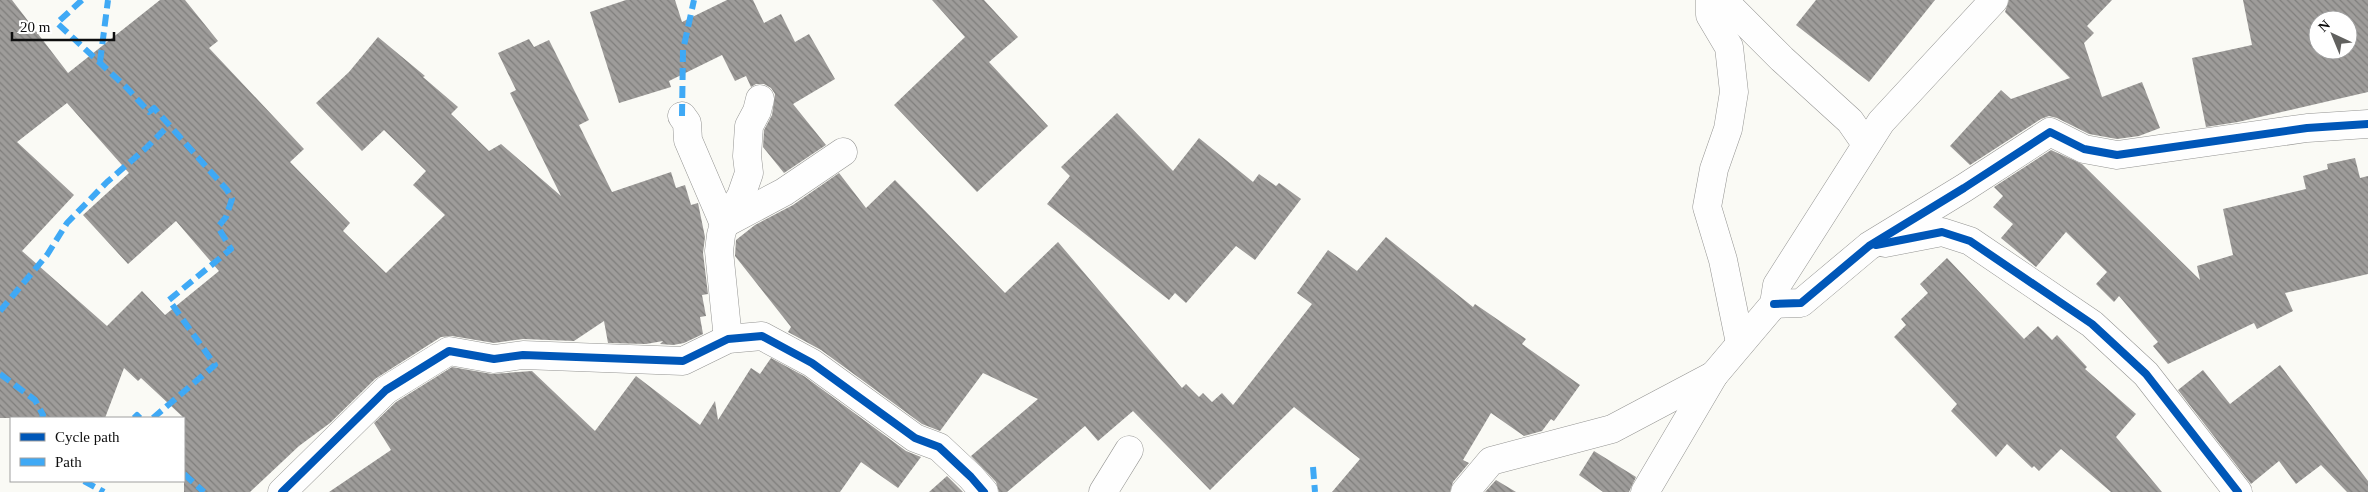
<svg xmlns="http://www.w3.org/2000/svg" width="2368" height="492" viewBox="0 0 2368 492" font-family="'Times New Roman',serif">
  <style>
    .building { fill: url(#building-back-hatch); fill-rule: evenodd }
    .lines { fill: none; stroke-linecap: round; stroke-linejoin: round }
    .minor-casing { stroke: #949492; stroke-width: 29 }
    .minor { stroke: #fefefe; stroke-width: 28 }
    .quiet { stroke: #3fa9f5; stroke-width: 6; stroke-dasharray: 12 6; stroke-linecap: butt }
    .cycleway-casing { stroke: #fff; stroke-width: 11 }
    .cycleway { stroke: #0057b8; stroke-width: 8 }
  </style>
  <defs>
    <pattern id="building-back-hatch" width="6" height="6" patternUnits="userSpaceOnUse" patternTransform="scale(1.25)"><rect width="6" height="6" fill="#9e9c9a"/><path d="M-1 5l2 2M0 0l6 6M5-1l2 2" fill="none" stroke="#7f7e7c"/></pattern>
  </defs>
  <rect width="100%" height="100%" fill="#fafaf5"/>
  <g class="building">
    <path d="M0,0H12L68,73L160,0H185L218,41L209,48L304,149L290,162L350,223L343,231L386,273L445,215L413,185L426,171L384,130L362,151L316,103L349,72L378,37L425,76L423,77L458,107L451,114L489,151L501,144L561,196L510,93L516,90L498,53L529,39L534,47L549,40L589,120L579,125L612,192L671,172L676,188L685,185L691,205L698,203L705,237L703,253L708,294L702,295L706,316L700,317L703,334L684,343L673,345L660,344L663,341L646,344L608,343L604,321L574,341L523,339L494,343L452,336L441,337L375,379L330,423L299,446L250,492H184V418L141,378L138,381L124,368L105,418H0ZM67,103L129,173L83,215L128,264L176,221L219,271L165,315L142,291L107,326L22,251L74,195L17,142Z"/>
    <path d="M626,0H675L682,22L727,0H753L764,23L781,14L795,42L809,34L835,79L793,104L826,145L784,173L763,147L764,130L772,115L775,94L771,88L764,84H756L751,87L746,76L735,81L722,55L669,81L671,87L619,103L590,12Z"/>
    <path d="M932,0H984L1018,37L989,62L1048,126L977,192L894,105L965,37Z"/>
    <path d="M1816,0H1935L1869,82L1796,25Z"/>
    <path d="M2009,0H2112L2087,26L2094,33L2084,43L2102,97L2142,82L2160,128L2139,136L2117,139L2089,134L2057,118L2049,116L2041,119L1970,165L1950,146L2001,90L2011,99L2070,78L2005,12Z"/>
    <path d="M2243,0H2368V92L2238,122L2206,127L2192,58L2252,45ZM2318,20H2348V50H2318Z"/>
    <path d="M1117,113L1173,171L1199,138L1253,182L1259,174L1276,186L1279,183L1301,199L1255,260L1236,246L1186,303L1175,293L1169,300L1047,204L1070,176L1061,167Z"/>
    <path d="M2051,150L2082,164L2200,280L2197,266L2233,255L2223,209L2306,189L2303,176L2328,169L2327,164L2355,158L2360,178L2368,176V274L2285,293L2293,311L2257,329L2254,323L2168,364L2153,346L2158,342L2119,296L2114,302L2096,284L2107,272L2066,232L2036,267L2001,238L2013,224L1993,207L2003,196L1994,187Z"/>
    <path d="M839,173L866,208L895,180L1005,293L1058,242L1182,388L1186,384L1199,397L1203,393L1212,402L1222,393L1233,405L1312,304L1297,293L1328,250L1357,271L1386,237L1473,307L1475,304L1526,339L1522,344L1580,385L1554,421L1551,419L1542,431L1524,436L1491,413L1463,460L1469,463L1453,482L1450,492H1332L1360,459L1294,407L1210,490L1133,411L1098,441L1085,426L1007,492H999L996,482L971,456L1038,399L983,373L940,431L922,424L821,350L788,332L791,327L735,256L736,240L755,225L793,205Z"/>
    <path d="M1947,258L2024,339L2038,326L2052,340L2057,335L2087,367L2085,369L2136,414L2116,437L2162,492H2111L2061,449L2039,471L2034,466L2032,468L2007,444L1996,457L1951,411L1957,404L1894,337L1906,325L1901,319L1928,293L1920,284Z"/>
    <path d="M771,358L804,376L906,451L921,457L898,488L861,462L840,492H329L391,450L374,423L396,402L452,367L492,374L532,371L595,431L636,376L700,425L715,401L718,420L751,368L760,374Z"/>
    <path d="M2280,365L2368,481V492H2347L2321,465L2296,484L2279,461L2251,484L2178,390L2203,370L2230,404Z"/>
    <path d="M1594,451L1636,477L1629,492H1603L1579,475Z"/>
    <path d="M947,476L963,492H929Z"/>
    <path d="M1496,480L1516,492H1485Z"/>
  </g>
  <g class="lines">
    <g class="minor-casing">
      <g id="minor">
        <path d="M1710,0V15L1729,47L1734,92L1728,129L1714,169L1707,207L1723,260L1740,343"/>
        <path d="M1723,0L1782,59L1850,121L1866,144"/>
        <path d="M682,116L687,123L688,140L724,224L784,192L843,152"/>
        <path d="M1885,243L1942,232L1970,241L2092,324L2146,374L2238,492"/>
        <path d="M1774,304L1801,303L1869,246L1964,188L2050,132L2084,149L2117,155L2307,128L2368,124"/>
        <path d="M728,339L719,251L721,235L724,224L741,196L749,173L747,156L749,126L757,111L760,99"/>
        <path d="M282,492L386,390L449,351L494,359L523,355L683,361L728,339L762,336L812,363L915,438L939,447L971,477L984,492"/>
        <path d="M1103,492L1129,450"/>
        <path d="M1465,492L1491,461L1612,429L1714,375"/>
        <path d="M1645,492L1714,375L1774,304L1777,285L1881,122L1994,0"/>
      </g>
    </g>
    <use href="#minor" class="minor"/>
    <g class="quiet">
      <path d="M82,0L57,23L126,87L149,112L154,108L227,190L232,199L226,217L218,227L231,249L169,300L215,365L153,418"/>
      <path d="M100,62L108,0"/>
      <path d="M682,116L683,50L694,0"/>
      <path d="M0,311L47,255L67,223L107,182L145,149L169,125"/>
      <path d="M0,374L35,400L43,415L42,418"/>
      <path d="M134,418L137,415L140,418"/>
      <path d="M1313,467L1315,492"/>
      <path d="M184,474L204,492"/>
      <path d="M84,481L104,492"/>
    </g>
    <g class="cycleway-casing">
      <g id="cycleway">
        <path d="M1876,245L1942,232L1970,241L2092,324L2146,374L2238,492"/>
        <path d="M1774,304L1801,303L1869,246L1964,188L2050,132L2084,149L2117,155L2307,128L2368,124"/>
        <path d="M282,492L386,390L449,351L494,359L523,355L683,361L728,339L762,336L812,363L915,438L939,447L971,477L984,492"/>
      </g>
    </g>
    <use href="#cycleway" class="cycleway"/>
  </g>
  <rect x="10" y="417" width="175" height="65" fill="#ffffff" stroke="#9f9f9f"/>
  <rect x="20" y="433" width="25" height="8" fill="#0057b8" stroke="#9f9f9f"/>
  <text x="55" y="442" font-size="15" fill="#0e0e0e">Cycle path</text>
  <rect x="20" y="458" width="25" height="8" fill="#3fa9f5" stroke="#9f9f9f"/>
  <text x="55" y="467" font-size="15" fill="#0e0e0e">Path</text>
  <g transform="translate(2333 35) rotate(316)"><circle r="24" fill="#ffffff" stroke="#9f9f9f"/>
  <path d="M0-4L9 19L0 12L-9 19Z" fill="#61615f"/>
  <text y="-8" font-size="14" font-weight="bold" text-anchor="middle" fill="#0e0e0e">N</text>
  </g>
  <path d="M12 32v8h102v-8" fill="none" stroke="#0e0e0e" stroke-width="2.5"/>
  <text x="20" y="32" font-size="15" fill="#0e0e0e" stroke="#ffffff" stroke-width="4" paint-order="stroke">20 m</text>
</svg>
